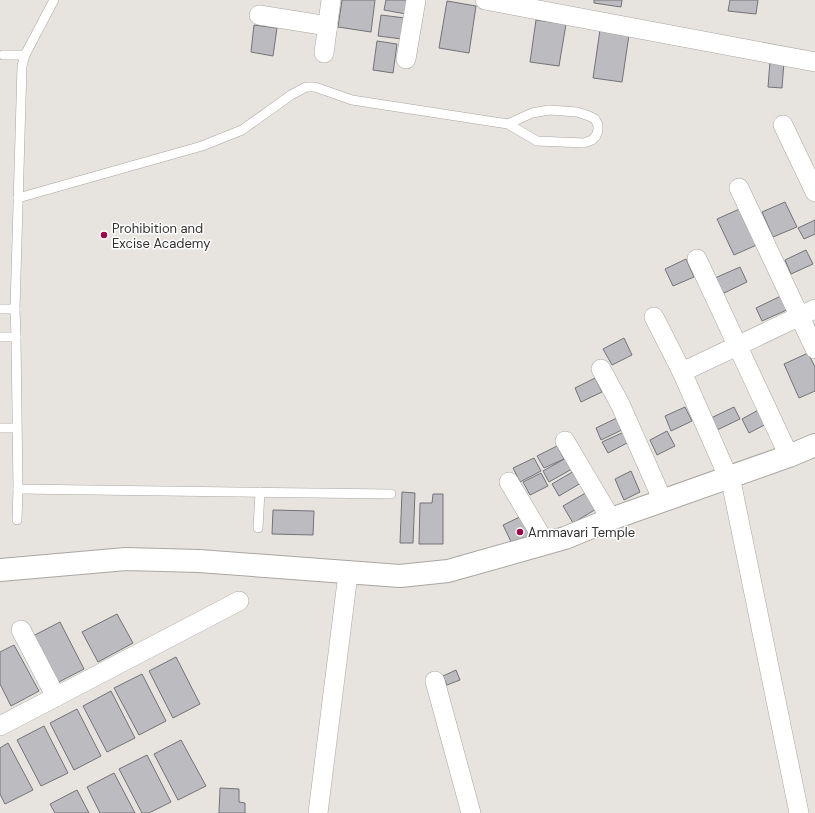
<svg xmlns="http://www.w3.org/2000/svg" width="815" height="813" viewBox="0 0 815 813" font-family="'DM Sans',sans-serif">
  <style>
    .building { fill: #bcbcc0; stroke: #737377 }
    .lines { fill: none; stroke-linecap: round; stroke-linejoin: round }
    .lane-casing { stroke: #a9a6a2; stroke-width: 10 }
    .street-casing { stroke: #a9a6a2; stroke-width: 20 }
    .secondary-casing { stroke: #a9a6a2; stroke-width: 24 }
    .lane { stroke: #fff; stroke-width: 9 }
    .street { stroke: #fff; stroke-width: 19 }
    .secondary { stroke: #fff; stroke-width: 22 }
    .poi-dot { fill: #9e054d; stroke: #fff; stroke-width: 1.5 }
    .labels { text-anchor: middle; stroke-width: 3; stroke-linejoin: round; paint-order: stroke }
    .poi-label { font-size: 13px; fill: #323130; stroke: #fff; text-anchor: start }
  </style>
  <rect width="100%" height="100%" fill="#e7e4e0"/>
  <g class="building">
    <path d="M342,0H375L371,32L338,27Z"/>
    <path d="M386,0H409L406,14L384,10Z"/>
    <path d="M594,0H622L621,7L594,3Z"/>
    <path d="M730,0H758L756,14L728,11Z"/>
    <path d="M447,1L476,6L469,53L439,48Z"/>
    <path d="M381,15L405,18L402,39L378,36Z"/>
    <path d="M536,20L566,24L559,66L530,62Z"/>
    <path d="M254,25L277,28L273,56L251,52Z"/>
    <path d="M600,30L629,35L622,82L593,78Z"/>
    <path d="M377,41L397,44L393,73L373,70Z"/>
    <path d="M770,61L784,62L782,88L768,87Z"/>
    <path d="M785,202L797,227L773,237L762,212Z"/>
    <path d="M744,207L761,243L734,255L717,219Z"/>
    <path d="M815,220V234L804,239L798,228Z"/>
    <path d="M806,250L813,264L791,274L785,260Z"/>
    <path d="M686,259L694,277L673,286L665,269Z"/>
    <path d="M740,267L747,282L722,294L715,278Z"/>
    <path d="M783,295L789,309L762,321L756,308Z"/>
    <path d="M624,338L632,355L612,365L603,349Z"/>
    <path d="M808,353L815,367V391L799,398L784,364Z"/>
    <path d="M595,378L602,392L581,402L575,388Z"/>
    <path d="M685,407L692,421L671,431L665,416Z"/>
    <path d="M734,407L740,419L717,430L711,418Z"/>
    <path d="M762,408L770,422L749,433L742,419Z"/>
    <path d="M619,417L624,429L601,440L596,428Z"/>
    <path d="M667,431L675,446L657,455L650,440Z"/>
    <path d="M624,432L629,442L608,453L602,442Z"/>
    <path d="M557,446L564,459L544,468L537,456Z"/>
    <path d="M534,458L541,471L520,482L513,468Z"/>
    <path d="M566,458L572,469L549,482L543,471Z"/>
    <path d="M574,471L581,483L559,496L552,484Z"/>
    <path d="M631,471L640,492L624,500L615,479Z"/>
    <path d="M541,473L548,486L530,495L523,482Z"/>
    <path d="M589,491L598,508L573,523L563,506Z"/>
    <path d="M402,492L415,493L413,543H400Z"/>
    <path d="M433,494H443V544H419L420,503H432Z"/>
    <path d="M273,510L314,511L313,535L272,534Z"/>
    <path d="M526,514L537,539L515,550L503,525Z"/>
    <path d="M117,614L133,643L98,662L82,632Z"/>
    <path d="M60,622L84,669L57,683L33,636Z"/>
    <path d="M14,645L39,691L11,706L0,684V652Z"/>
    <path d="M176,657L200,704L173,718L149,671Z"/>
    <path d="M456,670L460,680L447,685L443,676Z"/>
    <path d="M142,674L166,721L139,735L114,688Z"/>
    <path d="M111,691L135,738L107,752L83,706Z"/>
    <path d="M77,709L101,756L74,770L50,723Z"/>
    <path d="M44,726L68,773L41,786L17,740Z"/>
    <path d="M181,740L206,786L178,800L154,754Z"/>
    <path d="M8,743L33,790L5,804L0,794V748Z"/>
    <path d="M147,755L171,802L149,813H142L119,769Z"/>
    <path d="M114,773L135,813H100L87,787Z"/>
    <path d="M220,788L239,789V802L245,803V813H219Z"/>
    <path d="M77,790L89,813H55L50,804Z"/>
  </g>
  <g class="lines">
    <g class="lane-casing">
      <g id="lane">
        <path d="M3,55H25"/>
        <path d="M18,198L202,146L242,130L291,95L306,87H315L352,100L508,124L537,141L584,143L592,140L596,136L598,130V125L595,119L589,116L577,112L549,110L532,113L508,124"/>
        <path d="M0,309H15L16,337H0"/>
        <path d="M15,309L22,66L25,55L54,0"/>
        <path d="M16,337L18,489L391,494"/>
        <path d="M0,428H16"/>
        <path d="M17,520L18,489"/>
        <path d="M258,528L260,492"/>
      </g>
    </g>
    <g class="street-casing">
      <g id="street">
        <path d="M485,0L815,62"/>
        <path d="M259,15L328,26"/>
        <path d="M324,53L331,0"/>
        <path d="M406,59L416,0"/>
        <path d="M783,125L815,192"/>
        <path d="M739,188L815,349"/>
        <path d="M697,259L789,456"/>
        <path d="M654,317L682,372L732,486L799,813"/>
        <path d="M601,369L620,404L663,501"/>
        <path d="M682,372L815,309"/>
        <path d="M565,441L611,519"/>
        <path d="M509,482L546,544"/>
        <path d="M21,630L56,697"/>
        <path d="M435,681L471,813"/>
        <path d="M0,726L239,601"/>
        <path d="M318,813L348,574"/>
      </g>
    </g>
    <g class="secondary-casing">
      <path id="secondary" d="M0,570L126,559L199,561L400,576L448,571L565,538L611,519L789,456L815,445"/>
    </g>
    <use href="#lane" class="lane"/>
    <use href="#street" class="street"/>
    <use href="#secondary" class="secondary"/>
  </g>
  <g class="poi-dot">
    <circle cx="104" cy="235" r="4"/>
    <circle cx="520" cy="532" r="4"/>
  </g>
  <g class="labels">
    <g class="poi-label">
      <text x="112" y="233">Prohibition and<tspan x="112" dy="15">Excise Academy</tspan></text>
      <text x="528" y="537">Ammavari Temple</text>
    </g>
  </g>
</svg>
